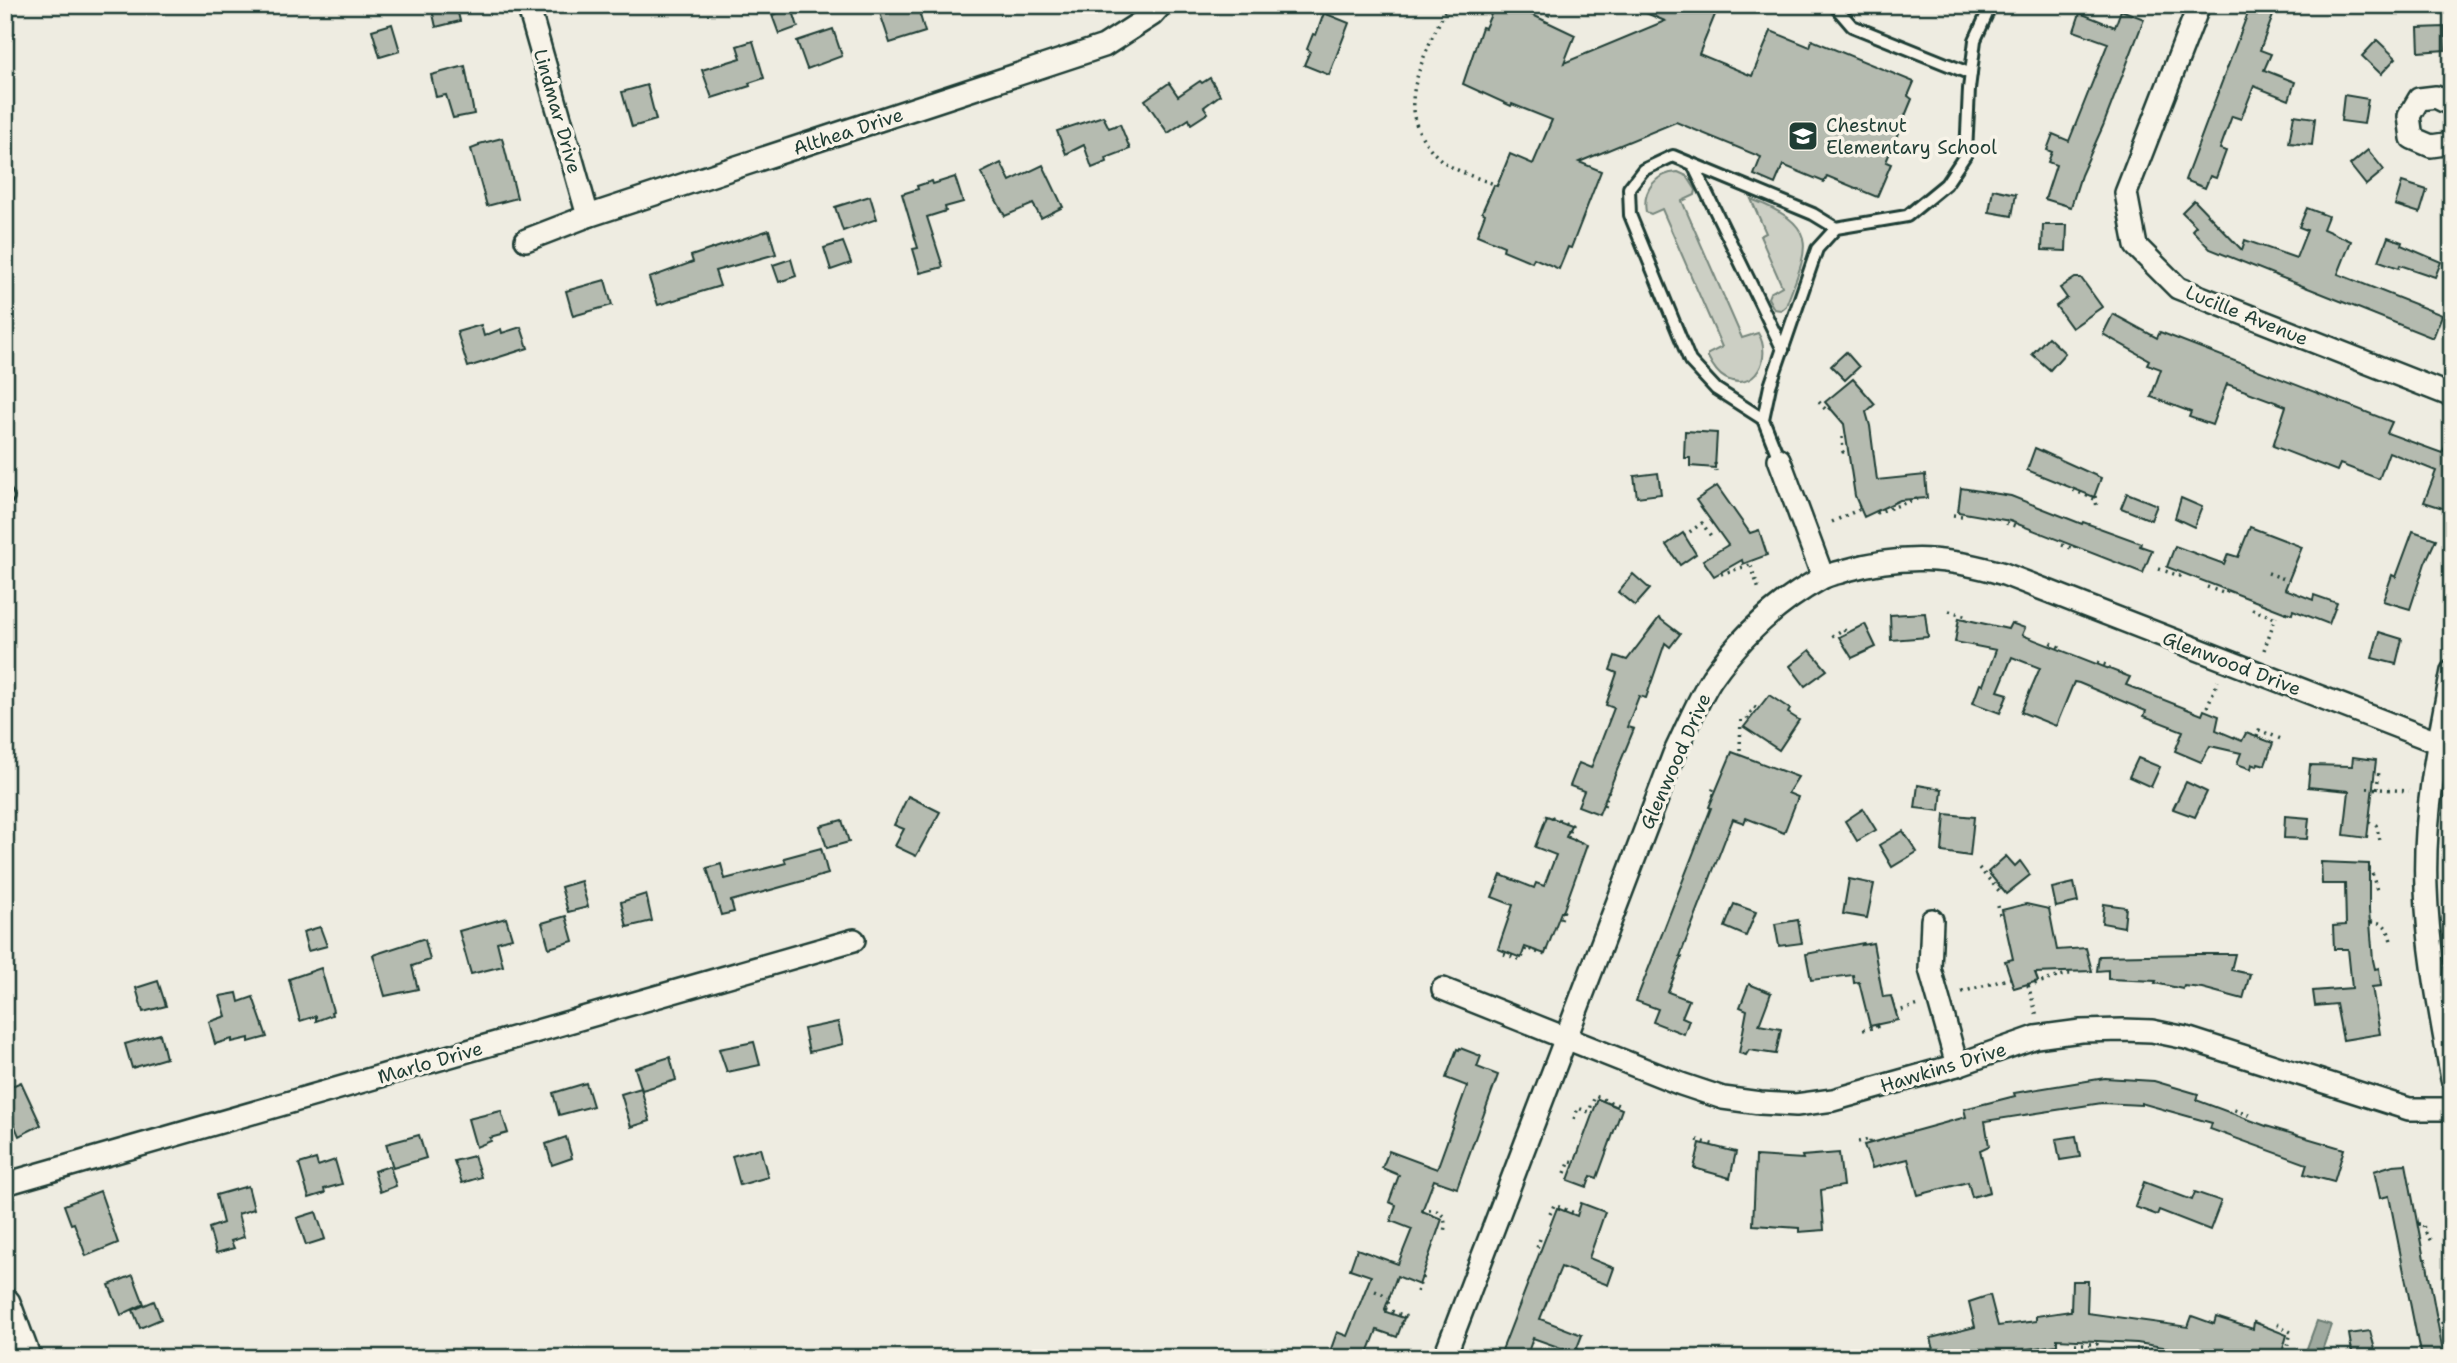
<svg xmlns="http://www.w3.org/2000/svg" width="2457" height="1363" viewBox="0 0 2457 1363" font-family="'Shantell Sans',sans-serif">
  <style>
    .green { fill: #cccfc4; stroke: #76867c; stroke-width: 2 }
    .water { fill: #9fa99f; stroke: #6c7e74; stroke-width: 2 }
    .building { fill: #b5bbb0; stroke: #1f3d34; stroke-width: 2 }
    .lines { fill: none; stroke-linecap: round; stroke-linejoin: round }
    .lane-casing { stroke: #1f3d34; stroke-width: 16 }
    .street-casing { stroke: #1f3d34; stroke-width: 26 }
    .secondary-casing { stroke: #1f3d34; stroke-width: 35 }
    .path { stroke: #1f3d34; stroke-width: 3.5; stroke-dasharray: 2 5; stroke-linecap: butt }
    .lane { stroke: #f7f3e8; stroke-width: 10 }
    .street { stroke: #f7f3e8; stroke-width: 21 }
    .secondary { stroke: #f7f3e8; stroke-width: 30 }
    .labels { text-anchor: middle; stroke-width: 7; stroke-linejoin: round; paint-order: stroke }
    .street-label { font-size: 19px; fill: #1f3d34; stroke: #f7f3e8 }
    .poi-label { font-size: 19px; fill: #1f3d34; stroke: #f7f3e8; text-anchor: start }
  </style>
  <rect width="100%" height="100%" fill="#eeece1"/>
  <filter id="ink" filterUnits="userSpaceOnUse"><feTurbulence type="fractalNoise" baseFrequency=".0143" numOctaves="2"/><feDisplacementMap in="SourceGraphic" scale="14" xChannelSelector="R" yChannelSelector="G"/><feConvolveMatrix kernelMatrix="1 2 1 2 8 2 1 2 1" color-interpolation-filters="sRGB"/></filter>
  <g filter="url(#ink)">
    <g class="green">
      <path d="M1678,172L1687,176L1696,190L1695,195L1682,201L1742,338L1758,333C1773,357 1755,394 1725,378C1717,374 1712,365 1708,357V354L1722,347L1662,209L1651,214L1646,212C1642,190 1656,173 1678,172Z"/>
      <path d="M1751,199C1821,226 1809,246 1786,306L1781,310L1774,309L1768,298L1770,293L1782,286L1760,236L1766,233Z"/>
    </g>
    <path class="water" d="M2317,1321L2331,1325L2320,1356L2306,1351Z"/>
    <g class="building">
      <path d="M431,5H456L460,21L436,27Z"/>
      <path d="M917,5L925,32L890,43L880,13L899,7L900,11Z"/>
      <path d="M1495,5H1504L1517,11L1518,8L1575,35L1564,63L1665,21L1627,5H1719L1699,54L1752,76L1771,31L1810,47L1812,40L1914,82L1908,96L1912,99L1886,162L1891,164L1877,197L1827,176L1824,182L1783,165L1775,184L1754,175L1761,157L1676,122L1579,162L1601,171L1571,248L1568,247L1559,269L1534,258L1532,262L1503,250L1504,246L1477,235L1485,214L1482,212L1494,185L1497,186L1510,154L1533,164L1552,120L1512,104L1511,106L1463,84L1482,27L1485,28Z"/>
      <path d="M2251,5H2277L2260,50L2271,54L2264,70L2295,82L2289,100L2254,86L2241,119L2232,116L2220,149L2226,151L2216,178L2210,176L2205,188L2185,180Z"/>
      <path d="M792,8L798,27L779,34L772,15Z"/>
      <path d="M2121,10L2144,19L2103,126L2081,175L2071,207L2045,199L2056,165L2048,162L2052,152L2047,150L2053,134L2069,141L2108,43L2074,31L2080,13L2115,27Z"/>
      <path d="M1324,13L1349,23L1329,75L1304,65L1310,51L1307,49L1313,34L1316,35Z"/>
      <path d="M392,24L400,51L380,57L372,30Z"/>
      <path d="M2444,27L2445,50L2419,52L2418,28Z"/>
      <path d="M833,29L842,56L807,69L797,41Z"/>
      <path d="M2377,40L2396,58L2381,74L2362,56Z"/>
      <path d="M753,41L764,78L749,83L750,86L712,98L702,70L741,58L737,46Z"/>
      <path d="M465,66L474,114L453,118L446,95L436,97L431,75Z"/>
      <path d="M1210,78L1220,95L1204,107L1208,113L1191,124L1189,119L1168,133L1145,100L1169,83L1178,96L1200,81L1202,83Z"/>
      <path d="M647,85L656,120L632,127L622,92Z"/>
      <path d="M2344,95L2368,99L2364,124L2341,121Z"/>
      <path d="M2294,115L2315,118L2312,145L2289,143Z"/>
      <path d="M1103,116L1109,128L1120,124L1130,149L1106,158L1107,162L1092,168L1084,145L1066,154L1057,131Z"/>
      <path d="M502,138L517,198L487,206L471,149L479,146V144Z"/>
      <path d="M2368,150L2384,170L2366,185L2350,165Z"/>
      <path d="M1001,163L1010,181L1043,165L1063,207L1041,218L1033,204L1005,216L981,173Z"/>
      <path d="M955,177L963,202L945,207L946,211L927,217L943,267L920,273L913,249L918,248L902,194L918,189L917,186L932,181L933,184Z"/>
      <path d="M2402,182L2427,190L2420,213L2395,205Z"/>
      <path d="M1993,189L2016,194L2012,216L1989,212Z"/>
      <path d="M870,196L877,219L843,231L835,207Z"/>
      <path d="M2194,200L2242,250L2245,240L2296,258L2307,230L2299,227L2307,208L2328,216L2323,229L2351,241L2338,274L2442,315L2433,338L2210,249L2192,230L2196,226L2182,212Z"/>
      <path d="M2043,225H2067L2066,251L2042,250Z"/>
      <path d="M769,230L776,254L715,271L720,286L658,305L649,278L693,262L691,256Z"/>
      <path d="M2388,237L2402,242L2401,245L2441,262L2435,277L2400,265L2399,268L2379,261Z"/>
      <path d="M843,242L851,263L831,270L824,248Z"/>
      <path d="M791,259L796,276L779,282L773,265Z"/>
      <path d="M2075,278H2081L2102,307L2072,328L2056,306L2067,298L2060,288Z"/>
      <path d="M605,280L612,305L573,316L566,291Z"/>
      <path d="M2113,314L2157,338L2160,332L2392,422L2387,433L2442,453L2452,433V511L2424,502L2436,471L2389,452L2379,479L2340,464L2337,471L2273,446L2286,406L2227,384L2212,425L2189,417L2191,412L2151,397L2161,369L2147,364L2149,360L2103,334Z"/>
      <path d="M481,325L484,336L501,329L502,333L521,327L528,348L468,367L457,332Z"/>
      <path d="M2048,337L2065,353L2050,370L2032,354Z"/>
      <path d="M1846,352L1859,367L1845,380L1831,366Z"/>
      <path d="M1853,379L1875,404L1866,412L1870,426L1877,480L1925,475L1927,498L1900,500L1864,517L1855,496L1844,424L1825,402Z"/>
      <path d="M1685,431L1717,433L1715,468L1690,466V458H1684Z"/>
      <path d="M2035,448L2101,478L2094,497L2027,470Z"/>
      <path d="M1658,473L1661,494L1637,497L1634,476Z"/>
      <path d="M1717,486L1750,533L1759,530L1767,555L1743,564L1742,560L1714,576L1703,560L1728,545L1696,500Z"/>
      <path d="M1961,488L2011,496L2082,524L2083,522L2141,543L2140,546L2152,550L2143,573L2010,521L1958,512Z"/>
      <path d="M2127,493L2157,505L2151,520L2121,508Z"/>
      <path d="M2181,498L2202,507L2194,527L2175,518Z"/>
      <path d="M2250,527L2302,547L2285,589L2313,600L2314,595L2337,603L2329,624L2293,610L2292,614L2286,612V613L2167,567L2175,546L2224,564L2228,554L2238,557Z"/>
      <path d="M2413,531L2436,539L2425,563L2410,609L2383,601L2392,575L2396,577Z"/>
      <path d="M1683,533L1696,554L1680,565L1666,545Z"/>
      <path d="M1633,574L1650,589L1635,606L1618,592Z"/>
      <path d="M1925,613L1928,637L1891,640L1890,615Z"/>
      <path d="M1659,618L1680,634L1670,647L1665,643L1646,698L1639,696L1627,727L1634,729L1599,814L1578,806L1584,791L1570,786L1579,763L1591,768L1614,708L1606,705L1617,673L1610,670L1615,656L1627,660Z"/>
      <path d="M1959,618L2008,629L2011,623L2025,628L2022,635L2130,677L2126,685L2202,715L2204,710L2219,716L2216,730L2242,741L2246,733L2273,743L2265,765L2258,763L2257,766L2252,764L2251,769L2237,764L2241,753L2210,746L2201,762L2175,751L2183,731L2144,716L2146,711L2079,683L2074,682L2056,726L2021,712L2040,668L2012,657L1998,691L2008,694L2000,713L1973,703L1980,684L1983,685L1996,650L1955,642Z"/>
      <path d="M1865,624L1876,647L1852,658L1839,637Z"/>
      <path d="M2379,632L2402,639L2396,664L2372,658Z"/>
      <path d="M1810,650L1827,670L1805,686L1790,666Z"/>
      <path d="M1769,695L1790,709L1788,713L1799,720L1779,750L1744,727Z"/>
      <path d="M1732,752L1798,777L1788,793L1798,797L1784,833L1746,818L1744,823L1733,819L1680,956L1682,957L1668,992L1689,1000L1682,1017L1689,1020L1684,1034L1653,1022L1658,1009L1636,1001L1711,808L1709,807Z"/>
      <path d="M2353,757L2376,760L2367,838L2344,835L2349,791L2308,787L2310,765L2352,766Z"/>
      <path d="M2138,758L2160,767L2151,787L2129,777Z"/>
      <path d="M2186,782L2207,792L2195,817L2173,809Z"/>
      <path d="M1918,785L1942,789L1940,811L1915,808Z"/>
      <path d="M908,796L940,812L916,856L895,846L904,829L894,825Z"/>
      <path d="M1863,809L1876,830L1857,841L1845,821Z"/>
      <path d="M1945,814L1974,817L1970,856L1942,852Z"/>
      <path d="M1547,816L1571,825L1566,837L1587,845L1563,912H1561L1545,954L1525,947L1521,958L1498,949L1513,905L1492,897L1501,875L1534,888L1536,883L1544,886L1556,855L1535,847Z"/>
      <path d="M2285,816L2309,818L2307,839L2284,838Z"/>
      <path d="M842,820L849,842L827,848L820,826Z"/>
      <path d="M1903,831L1917,852L1892,867L1879,845Z"/>
      <path d="M821,848L828,874L731,901L734,912L721,915L707,868L721,864L725,879L786,863L784,858Z"/>
      <path d="M2006,856L2015,866L2020,861L2030,875L2006,894L1988,872Z"/>
      <path d="M2321,862L2369,864V910L2373,960L2375,969L2379,968L2381,986L2372,987L2380,1034L2343,1040L2336,1004L2315,1006L2313,991L2352,988L2348,949H2334L2333,926L2346,925L2345,884H2322Z"/>
      <path d="M1849,879L1874,884L1867,918L1843,914Z"/>
      <path d="M581,881L588,907L568,912L561,887Z"/>
      <path d="M2074,883L2078,902L2056,907L2052,888Z"/>
      <path d="M646,894L652,921L627,927L621,902Z"/>
      <path d="M1734,904L1756,912L1746,936L1725,927Z"/>
      <path d="M2026,904L2049,909L2057,950L2086,948L2092,971L2035,973L2038,981L2014,988L2005,961L2013,959L2002,910Z"/>
      <path d="M2104,904L2126,907L2124,927L2102,923Z"/>
      <path d="M566,916L573,941L549,948L542,923Z"/>
      <path d="M506,918L512,938L497,942L503,966L471,974L459,931Z"/>
      <path d="M1798,920L1802,943L1779,946L1775,924Z"/>
      <path d="M320,927L327,946L308,951L303,932Z"/>
      <path d="M422,939L425,940L430,960L412,966L418,989L385,996L373,955Z"/>
      <path d="M1863,943L1862,945L1873,943L1883,997L1891,996L1898,1020L1870,1026L1859,982L1854,983L1853,975L1811,980L1806,954Z"/>
      <path d="M2196,954H2235L2231,970L2250,974L2243,999L2202,988L2184,986L2183,989L2155,983L2156,981L2108,979V970L2097,971L2099,956Z"/>
      <path d="M321,968L333,1011L331,1012L332,1015L316,1021V1016L300,1021L289,979Z"/>
      <path d="M158,981L166,1006L143,1012L136,988Z"/>
      <path d="M1749,984L1771,993L1759,1025L1781,1029L1776,1054L1749,1050L1746,1055L1739,1053L1747,1010L1740,1007Z"/>
      <path d="M237,993L239,1002L253,997L267,1037L249,1042V1038L232,1042V1039L215,1044L209,1022L226,1016L220,996Z"/>
      <path d="M838,1022L843,1044L809,1052L804,1029Z"/>
      <path d="M160,1034L166,1058L132,1068L125,1044Z"/>
      <path d="M754,1042L760,1065L727,1072L719,1049Z"/>
      <path d="M1460,1048L1481,1056L1477,1067L1498,1075L1457,1188L1434,1180L1422,1211L1442,1219L1419,1285L1397,1276L1385,1309L1386,1312L1404,1318L1397,1337L1377,1330L1366,1358H1337L1339,1352L1331,1349L1337,1332L1347,1336L1371,1276L1350,1269L1357,1249L1398,1264L1412,1229L1391,1221L1396,1205L1389,1202L1399,1175L1382,1168L1389,1151L1437,1169L1467,1086L1446,1078L1457,1049L1459,1050Z"/>
      <path d="M670,1057L676,1080L642,1090L635,1068Z"/>
      <path d="M2105,1078L2154,1081L2198,1094L2196,1100L2266,1126L2344,1149L2334,1182L2304,1174L2307,1164L2210,1129L2212,1123L2141,1103V1105L2102,1103L1985,1121L1989,1146L1980,1150L1990,1192L1972,1197L1968,1182L1918,1195L1908,1159L1872,1168L1864,1145L1966,1117L1964,1109L2015,1096L2014,1093Z"/>
      <path d="M21,1082L41,1125L19,1136L14,1124L12,1125L5,1107V1089Z"/>
      <path d="M586,1083L593,1106L559,1115L553,1093Z"/>
      <path d="M641,1088L650,1121L631,1127L621,1094Z"/>
      <path d="M1598,1099L1622,1109L1597,1178L1591,1176L1587,1187L1568,1180Z"/>
      <path d="M501,1111L508,1133L490,1138L491,1141L476,1147L468,1119Z"/>
      <path d="M419,1135L426,1158L393,1168L386,1144Z"/>
      <path d="M2076,1136L2080,1157L2060,1160L2056,1139Z"/>
      <path d="M566,1137L572,1158L552,1165L546,1144Z"/>
      <path d="M1700,1143L1736,1152L1730,1178L1694,1168Z"/>
      <path d="M760,1148L768,1177L740,1185L732,1156Z"/>
      <path d="M1839,1153L1843,1186L1821,1190L1824,1230L1799,1232V1228L1753,1225L1756,1156L1803,1159L1802,1156Z"/>
      <path d="M474,1156L481,1177L462,1183L454,1161Z"/>
      <path d="M316,1159L318,1166L335,1160L342,1184L324,1189L325,1193L309,1198L299,1164Z"/>
      <path d="M2406,1164L2424,1259H2426L2444,1358H2421L2389,1196L2380,1198L2374,1171L2393,1165Z"/>
      <path d="M390,1166L396,1186L380,1192L374,1171Z"/>
      <path d="M2144,1182L2192,1200L2195,1192L2221,1201L2210,1230L2159,1210L2157,1215L2135,1207Z"/>
      <path d="M248,1186L254,1209L238,1214L244,1237L231,1241L234,1248L216,1253L209,1228L223,1223L216,1195Z"/>
      <path d="M100,1191L118,1243L86,1256L74,1223L71,1224L64,1205Z"/>
      <path d="M1581,1203L1605,1212L1589,1258L1614,1268L1608,1285L1561,1267L1540,1319L1582,1335L1575,1353L1533,1338L1526,1358H1499L1557,1208L1577,1216Z"/>
      <path d="M316,1212L325,1239L306,1245L297,1218Z"/>
      <path d="M133,1275L144,1304L121,1315L109,1285Z"/>
      <path d="M2072,1281H2088L2087,1313L2188,1327L2192,1316L2214,1324L2216,1317L2253,1329L2254,1322L2287,1335L2281,1356L2267,1353L2265,1358H2194L2196,1352L2137,1343L2057,1339V1345L2006,1352L2008,1358H1936L1931,1338L1975,1327L1969,1302L1990,1295L1998,1326L2036,1321V1316L2071,1311Z"/>
      <path d="M154,1301L161,1319L140,1328L133,1310Z"/>
      <path d="M2370,1331L2376,1353L2353,1358L2349,1334Z"/>
    </g>
    <g class="lines">
      <g class="lane-casing">
        <g id="lane">
          <path d="M1834,5L1852,26L1971,74"/>
          <path d="M1693,165L1783,350"/>
          <path d="M1763,419L1716,389L1690,361L1630,215L1629,188L1643,170L1673,156L1813,214L1836,228"/>
          <path d="M1779,459L1763,419L1770,386L1817,249L1836,228L1907,216L1946,184L1966,154L1969,89L1975,40L1991,5"/>
          <path d="M5,493L8,497L5,500"/>
        </g>
      </g>
      <g class="street-casing">
        <g id="street">
          <path d="M528,5L588,216"/>
          <path d="M2199,5L2126,193L2136,246L2178,288L2452,396"/>
          <path d="M2452,105L2436,97L2419,99L2409,116L2412,138L2431,146L2452,143"/>
          <path d="M526,240L588,216L1104,46L1152,15L1161,5"/>
          <path d="M1779,459L1823,577"/>
          <path d="M2452,671C2438,743 2423,815 2426,888C2428,953 2441,1016 2452,1079"/>
          <path d="M1932,920L1930,969L1957,1065"/>
          <path d="M1443,989L1681,1084L1723,1098L1760,1103L1796,1105L1833,1100L1957,1065L2036,1037L2081,1031L2123,1030L2152,1031L2186,1038L2409,1109H2452"/>
          <path d="M5,1184L854,940"/>
          <path d="M1444,1358L1674,754C1686,730 1697,701 1712,678C1740,638 1778,602 1822,578C1829,574 1839,573 1847,570C1904,554 1948,557 2004,574L2452,748"/>
        </g>
      </g>
      <g class="secondary-casing">
        <path id="secondary" d="M5,1304L25,1358"/>
      </g>
      <g class="path">
        <path d="M1448,5C1435,31 1414,72 1413,101C1411,122 1424,144 1439,158C1455,172 1478,178 1497,185"/>
        <path d="M1546,23L1552,5"/>
        <path d="M1819,402L1827,411L1830,408"/>
        <path d="M1842,437L1843,452L1848,451"/>
        <path d="M1715,463L1716,471"/>
        <path d="M2073,490L2097,500"/>
        <path d="M2095,496L2097,507"/>
        <path d="M1876,513L1917,499"/>
        <path d="M1953,515L1962,516L1963,513"/>
        <path d="M1832,522L1860,509"/>
        <path d="M2006,523L2015,526L2016,523"/>
        <path d="M1684,536L1702,523L1711,536"/>
        <path d="M2062,545L2074,549L2075,546"/>
        <path d="M1751,566L1759,590"/>
        <path d="M2159,569L2180,576L2182,573"/>
        <path d="M2268,573L2287,580"/>
        <path d="M1721,574L1750,565"/>
        <path d="M2207,587L2226,594L2228,590"/>
        <path d="M2252,609L2275,618"/>
        <path d="M1949,611L1967,616L1966,620"/>
        <path d="M1832,636L1844,629L1846,634"/>
        <path d="M2051,643L2059,647L2058,649"/>
        <path d="M2264,650L2276,616"/>
        <path d="M2097,662L2109,666V669"/>
        <path d="M2207,707L2218,681"/>
        <path d="M1747,719L1754,707L1759,710"/>
        <path d="M2257,737L2259,730L2281,739"/>
        <path d="M1740,750L1741,716"/>
        <path d="M2367,788L2409,791"/>
        <path d="M2377,789L2379,770"/>
        <path d="M1714,795L1711,794L1715,785"/>
        <path d="M1604,806L1610,786"/>
        <path d="M1546,817L1547,815L1572,825L1567,836L1585,845"/>
        <path d="M2369,822L2376,825L2381,844"/>
        <path d="M1979,868L2001,893"/>
        <path d="M2369,869H2371L2377,891"/>
        <path d="M1998,906L2000,915L2003,914"/>
        <path d="M1561,919L1565,907"/>
        <path d="M2371,922C2385,922 2388,928 2391,941"/>
        <path d="M1504,954L1521,960L1526,948L1545,955L1549,945"/>
        <path d="M2028,985L2037,1016"/>
        <path d="M2028,986L2067,974H2074"/>
        <path d="M1962,992L2011,978"/>
        <path d="M1895,1012L1919,1005"/>
        <path d="M1863,1030L1877,1027L1876,1025"/>
        <path d="M2230,1113L2232,1109L2251,1116"/>
        <path d="M1574,1119L1578,1108L1589,1112L1595,1096L1621,1106L1620,1108"/>
        <path d="M1697,1140L1715,1145L1714,1146"/>
        <path d="M1858,1142L1870,1139V1143"/>
        <path d="M1565,1173L1570,1161L1575,1162"/>
        <path d="M1422,1211C1439,1207 1448,1215 1444,1232"/>
        <path d="M1550,1214L1554,1205L1577,1214"/>
        <path d="M2418,1224H2423L2424,1230L2432,1243"/>
        <path d="M1540,1239L1537,1248L1541,1249"/>
        <path d="M1375,1291L1390,1297L1386,1309L1405,1316L1400,1329"/>
        <path d="M1417,1292L1424,1273"/>
        <path d="M2437,1319H2441L2446,1337"/>
        <path d="M2277,1324L2291,1332L2285,1358"/>
        <path d="M2075,1344H2097V1340"/>
        <path d="M2136,1349L2153,1350V1345"/>
        <path d="M2020,1353L2039,1352V1347"/>
        <path d="M1366,1358H1367"/>
      </g>
      <use href="#lane" class="lane"/>
      <use href="#street" class="street"/>
      <use href="#secondary" class="secondary"/>
    </g>
  </g>
  <defs>
    <g id="school-square" transform="scale(1.575)"><rect x="-9" y="-9" width="18" height="18" rx="4" fill="#1f3d34" stroke="#f7f3e8"/><path d="M0-5L7-2L0 1L-7-2ZM-4 1L0 2.5L4 1V4Q0 6-4 4Z" fill="#fff"/></g>
  </defs>
  <g fill-rule="evenodd">
    <use href="#school-square" x="1803" y="136"/>
  </g>
  <g class="labels">
    <g class="street-label">
      <text transform="translate(558 111) rotate(74)" y="7">Lindmar Drive</text>
      <text transform="translate(848 131) rotate(-18)" y="7">Althea Drive</text>
      <text transform="translate(2247 315) rotate(22)" y="7">Lucille Avenue</text>
      <text transform="translate(2232 663) rotate(21)" y="7">Glenwood Drive</text>
      <text transform="translate(1675 761) rotate(-66)" y="7">Glenwood Drive</text>
      <text transform="translate(430 1062) rotate(-16)" y="7">Marlo Drive</text>
      <text transform="translate(1943 1067) rotate(-17)" y="7">Hawkins Drive</text>
    </g>
    <g class="poi-label">
      <text x="1826" y="132">Chestnut<tspan x="1826" dy="22">Elementary School</tspan></text>
    </g>
  </g>
  <rect width="2457" height="1363" fill="none" stroke="#f7f3e8" stroke-width="28"/>
  <rect x="14" y="14" width="2429" height="1335" fill="none" stroke="#1f3d34" stroke-width="2.5" filter="url(#ink)"/>
</svg>
